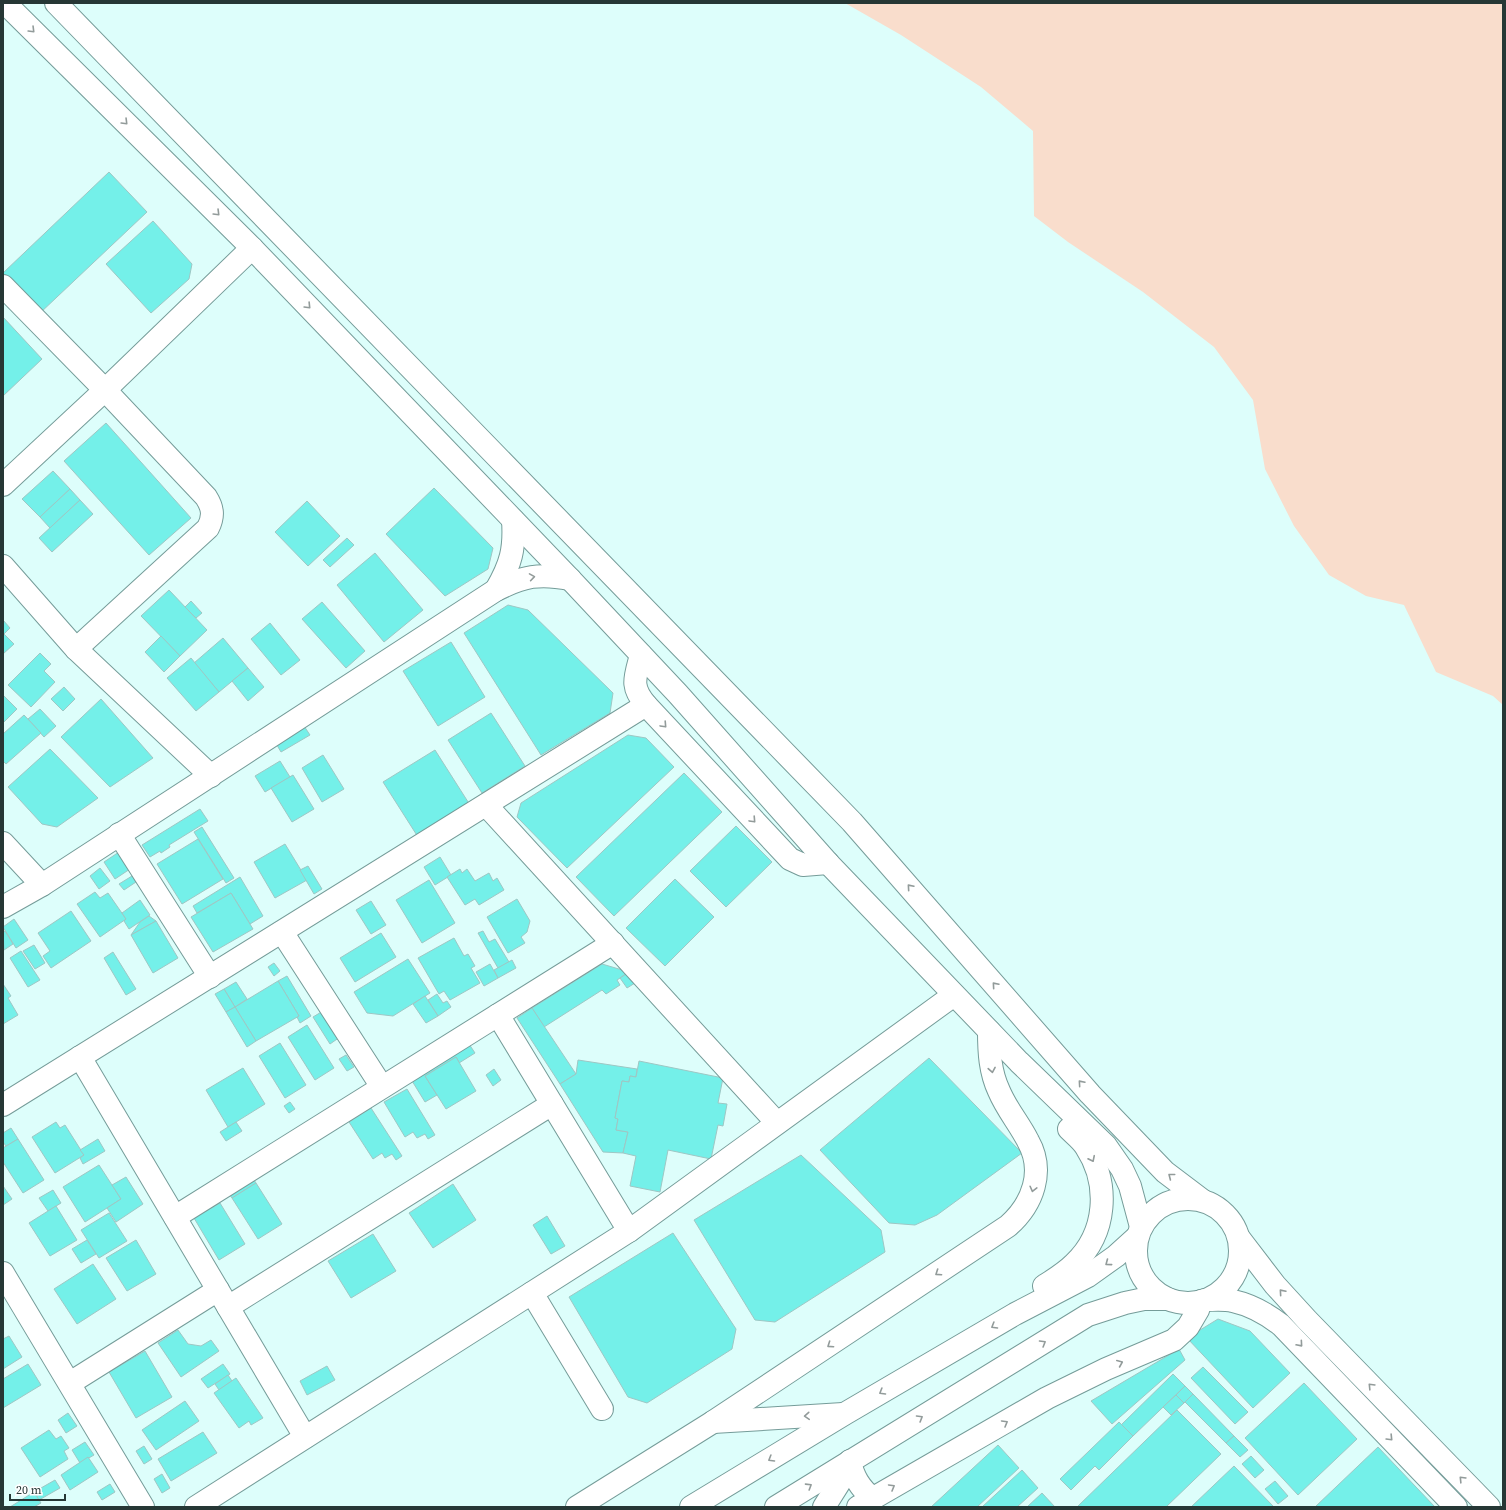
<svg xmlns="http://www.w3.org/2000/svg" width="1506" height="1510" viewBox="0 0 1506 1510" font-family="'Source Serif 4',serif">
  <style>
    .green { fill: #f9ddcc }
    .building { fill: #74f0e9; stroke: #9ec7c4 }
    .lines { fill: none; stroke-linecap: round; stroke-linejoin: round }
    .minor-casing { stroke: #759c99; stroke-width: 24 }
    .major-casing { stroke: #759c99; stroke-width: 24 }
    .minor { stroke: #fff; stroke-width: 22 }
    .major { stroke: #fff; stroke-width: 22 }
    .oneway { stroke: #929b9a }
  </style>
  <rect width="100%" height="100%" fill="#ddfefb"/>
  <path class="green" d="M845,3H1503V705L1493,696L1436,672L1404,605L1366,596L1329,575L1294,526L1265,469L1253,400L1214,347L1143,292L1068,242L1034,216L1033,131L981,87L901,35Z"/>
  <g class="building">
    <path d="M109,172L147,212L39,314L3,276V273Z"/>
    <path d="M153,221L192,264L189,279L151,313L106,264Z"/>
    <path d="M3,317L42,359L3,396Z"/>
    <path d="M106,423L191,518L149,555L64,461Z"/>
    <path d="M53,471L70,489L40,517L22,499Z"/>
    <path d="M434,488L493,548L488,569L445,596L386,534Z"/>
    <path d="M70,489L80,500L50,528L40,517Z"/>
    <path d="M80,500L93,514L52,552L39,538Z"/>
    <path d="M307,501L340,536L308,566L275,532Z"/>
    <path d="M347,538L354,545L330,567L323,560Z"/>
    <path d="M375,553L423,610L384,642L337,585Z"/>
    <path d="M169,590L207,630L180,656L141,616Z"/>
    <path d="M191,601L202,613L196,618L185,607Z"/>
    <path d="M322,602L365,651L346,668L302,619Z"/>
    <path d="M508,605L528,610L613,693L610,713L541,755L464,633Z"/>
    <path d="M3,620L10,628L4,634L14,644L3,654Z"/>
    <path d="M270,623L300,660L281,675L251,639Z"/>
    <path d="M161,636L180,656L164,672L145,652Z"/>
    <path d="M223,638L248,668L219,692L194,663Z"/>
    <path d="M451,642L485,697L438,726L403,671Z"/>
    <path d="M40,653L51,664L44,671L55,682L31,707L8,685Z"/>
    <path d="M191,658L219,692L196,711L167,678Z"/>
    <path d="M248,668L264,687L248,701L232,681Z"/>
    <path d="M64,687L75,699L63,711L51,699Z"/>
    <path d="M3,695L17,709L3,723Z"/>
    <path d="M101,699L153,758L110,787L61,737Z"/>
    <path d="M40,709L56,726L44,737L28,719Z"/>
    <path d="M491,713L525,766L482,793L448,740Z"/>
    <path d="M24,715L41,733L6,764L3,761V734Z"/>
    <path d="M302,723L310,735L281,752L274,740Z"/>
    <path d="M628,735L646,738L674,767L567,868L517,817L521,803Z"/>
    <path d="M50,749L98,798L57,827L42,824L8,787Z"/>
    <path d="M435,750L470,805L418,837L383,782Z"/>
    <path d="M323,755L344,789L322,802L302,768Z"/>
    <path d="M280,761L290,777L265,792L255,776Z"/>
    <path d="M684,773L722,812L614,916L576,877Z"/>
    <path d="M293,775L314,809L292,822L271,788Z"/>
    <path d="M200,809L208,821L169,845L170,847L161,853L160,851L150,857L142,845Z"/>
    <path d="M736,826L772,862L726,907L690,871Z"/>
    <path d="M202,827L234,878L226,883L194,832Z"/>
    <path d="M198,839L223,879L182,904L157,864Z"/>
    <path d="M285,844L307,880L275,898L254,862Z"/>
    <path d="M122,850L133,867L115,879L104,862Z"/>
    <path d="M440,857L451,875L435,885L424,867Z"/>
    <path d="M308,866L322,889L314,894L300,870Z"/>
    <path d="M100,868L110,881L99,889L90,876Z"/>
    <path d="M460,869L462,873L467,869L475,881L489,873L493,881L497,878L504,890L479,905L475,899L465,905L447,877Z"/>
    <path d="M132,876L136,882L124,890L119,884Z"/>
    <path d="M240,877L263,916L250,924L231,893L197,913L193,906Z"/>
    <path d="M675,879L714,917L665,966L626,928Z"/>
    <path d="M429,880L455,923L422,943L396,900Z"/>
    <path d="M95,892L100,898L108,893L126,919L100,937L77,904Z"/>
    <path d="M231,893L253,929L213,952L191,917Z"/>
    <path d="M517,899L530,921L527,932L521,937L525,943L508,953L487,917Z"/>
    <path d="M140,900L150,915L129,929L124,921L126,919L122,913Z"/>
    <path d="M371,901L386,925L371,934L356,910Z"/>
    <path d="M71,911L91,941L51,968L43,956L50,951L38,933Z"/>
    <path d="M149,916L156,921L131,935L140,922Z"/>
    <path d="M14,919L28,940L16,948L3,927Z"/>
    <path d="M156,921L178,958L153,973L131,935Z"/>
    <path d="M5,931L13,944L4,950L3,932Z"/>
    <path d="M483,931L489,942L495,939L509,962L498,968L478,933Z"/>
    <path d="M381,933L396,957L355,982L340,958Z"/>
    <path d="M454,938L464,956L468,954L475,966L471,968L480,983L450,1000L444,991L439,994L418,958Z"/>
    <path d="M34,945L45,963L35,969L23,951Z"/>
    <path d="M21,951L40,980L28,987L10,958Z"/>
    <path d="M113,952L136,989L126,995L104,958Z"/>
    <path d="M408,959L430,993L393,1016L367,1013L354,992Z"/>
    <path d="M512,960L516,968L498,978L494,970Z"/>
    <path d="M274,963L280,971L274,976L268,967Z"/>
    <path d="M490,964L498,978L484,986L476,972Z"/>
    <path d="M602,964L629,972L617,980L620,985L606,994L602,990L544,1027L532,1008Z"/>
    <path d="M629,972L635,983L627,988L620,978Z"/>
    <path d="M287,976L311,1016L300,1023L297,1017L299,1016L278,981Z"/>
    <path d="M278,981L299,1016L256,1041L235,1007Z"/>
    <path d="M236,982L247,999L235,1007L224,989Z"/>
    <path d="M3,984L11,996L8,998L18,1015L3,1024Z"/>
    <path d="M224,989L235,1007L226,1012L215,994Z"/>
    <path d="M437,994L443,1003L447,1001L451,1007L438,1016L428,1000Z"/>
    <path d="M425,996L438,1016L426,1023L413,1004Z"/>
    <path d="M235,1007L256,1041L247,1047L226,1012Z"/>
    <path d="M532,1008L576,1074L560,1084L517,1018Z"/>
    <path d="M323,1011L340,1037L330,1044L313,1017Z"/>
    <path d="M307,1025L334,1068L315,1080L288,1037Z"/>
    <path d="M467,1041L475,1053L459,1063L456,1057L425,1076L437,1095L425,1102L409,1076Z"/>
    <path d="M280,1043L306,1085L285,1098L259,1056Z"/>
    <path d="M346,1055L354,1067L347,1071L339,1059Z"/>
    <path d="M456,1057L476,1091L446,1109L425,1076Z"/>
    <path d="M929,1058L1022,1153L937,1215L915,1225L889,1223L820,1150Z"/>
    <path d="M578,1060L637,1069L636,1077L630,1076L629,1082L622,1081L615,1118L618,1119L616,1130L628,1132L623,1153L603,1152L560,1084L576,1074Z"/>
    <path d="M639,1061L723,1078L718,1103L727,1104L723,1126L718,1125L711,1159L668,1150L660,1192L630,1186L636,1156L623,1153L628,1132L616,1130L618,1119L615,1118L622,1081L629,1082L630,1076L636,1077Z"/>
    <path d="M243,1068L265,1104L228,1127L206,1090Z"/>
    <path d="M494,1069L501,1080L493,1086L486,1075Z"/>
    <path d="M407,1089L435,1135L428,1139L425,1134L417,1138L413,1132L405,1137L384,1102Z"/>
    <path d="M290,1102L295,1109L289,1113L284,1106Z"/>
    <path d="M371,1108L402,1156L396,1160L392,1154L385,1158L382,1153L373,1159L349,1122Z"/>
    <path d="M56,1122L60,1128L65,1125L84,1155L55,1173L32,1137Z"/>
    <path d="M236,1122L242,1131L226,1141L220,1132Z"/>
    <path d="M11,1128L18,1139L6,1146L3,1142V1133Z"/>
    <path d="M18,1139L44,1180L23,1193L3,1162V1148Z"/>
    <path d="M98,1139L105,1151L83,1164L80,1158L84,1155L80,1150Z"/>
    <path d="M801,1155L881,1230L885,1252L775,1322L755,1320L694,1220Z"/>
    <path d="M99,1165L121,1199L85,1222L63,1187Z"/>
    <path d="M250,1174L256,1183L232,1198L226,1190Z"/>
    <path d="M126,1177L143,1204L116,1222L107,1208L121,1199L112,1185Z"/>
    <path d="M256,1183L282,1224L258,1239L232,1198Z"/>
    <path d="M453,1184L476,1220L433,1248L409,1213Z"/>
    <path d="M3,1186L12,1199L3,1205Z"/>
    <path d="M53,1190L61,1203L48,1211L39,1198Z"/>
    <path d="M220,1203L245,1244L219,1260L194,1218Z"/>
    <path d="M56,1206L77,1240L50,1256L29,1223Z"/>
    <path d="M109,1213L127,1241L99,1258L81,1230Z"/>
    <path d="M547,1216L565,1246L551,1254L533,1225Z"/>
    <path d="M673,1233L736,1329L732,1349L647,1403L628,1397L569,1297Z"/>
    <path d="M373,1234L396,1271L351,1298L328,1261Z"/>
    <path d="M87,1240L96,1254L81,1263L72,1249Z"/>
    <path d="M136,1240L156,1274L127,1291L106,1258Z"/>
    <path d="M93,1264L116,1299L77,1324L54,1289Z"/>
    <path d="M1218,1319L1250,1331L1290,1373L1253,1408L1187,1338Z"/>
    <path d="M178,1330L188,1344L201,1346L211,1340L219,1351L181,1377L158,1343Z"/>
    <path d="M9,1336L22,1357L3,1369V1339Z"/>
    <path d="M1179,1349L1185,1360L1112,1424L1091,1401Z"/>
    <path d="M145,1351L172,1397L136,1418L109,1372Z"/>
    <path d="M28,1364L41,1385L3,1408V1379Z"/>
    <path d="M223,1364L230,1374L208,1388L201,1379Z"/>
    <path d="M327,1366L335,1380L307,1395L300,1381Z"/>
    <path d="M1203,1367L1248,1412L1235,1424L1191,1378Z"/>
    <path d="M1173,1374L1185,1386L1133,1436L1121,1425Z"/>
    <path d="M228,1375L232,1381L219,1390L215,1384Z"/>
    <path d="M236,1378L263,1418L251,1425L249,1421L239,1428L214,1393Z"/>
    <path d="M1304,1383L1357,1439L1298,1495L1245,1438Z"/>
    <path d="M1185,1386L1193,1394L1184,1403L1176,1395Z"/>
    <path d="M1193,1394L1234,1436L1226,1443L1185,1402Z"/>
    <path d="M1176,1395L1184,1403L1171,1415L1163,1407Z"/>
    <path d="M185,1401L199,1421L156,1450L142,1430Z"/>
    <path d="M1177,1410L1221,1454L1166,1507H1077Z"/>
    <path d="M68,1413L77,1426L66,1433L58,1420Z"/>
    <path d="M1119,1422L1133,1436L1099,1470L1095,1466L1071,1490L1060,1479Z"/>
    <path d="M49,1430L56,1439L61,1436L69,1448L64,1451L68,1459L40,1477L21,1448Z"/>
    <path d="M203,1432L217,1453L171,1481L158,1459Z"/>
    <path d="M1234,1436L1248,1450L1240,1457L1226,1443Z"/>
    <path d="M85,1442L94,1455L80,1463L72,1450Z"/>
    <path d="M998,1445L1019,1468L977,1507H931Z"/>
    <path d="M144,1446L152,1459L144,1464L136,1451Z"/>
    <path d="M1378,1447L1435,1507H1315Z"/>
    <path d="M1251,1456L1264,1470L1255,1478L1242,1464Z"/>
    <path d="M88,1457L98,1472L70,1490L61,1475Z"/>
    <path d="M1234,1466L1274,1507H1191Z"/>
    <path d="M1022,1470L1038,1488L1017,1507H982Z"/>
    <path d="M162,1474L170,1488L162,1493L154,1479Z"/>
    <path d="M55,1480L60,1488L39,1500L34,1492Z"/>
    <path d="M1275,1481L1288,1496L1278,1504L1265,1489Z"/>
    <path d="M110,1484L115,1492L102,1500L97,1492Z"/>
    <path d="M34,1492L41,1503L34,1507H10Z"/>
    <path d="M1042,1493L1055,1507H1027Z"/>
  </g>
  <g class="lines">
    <g class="minor-casing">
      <g id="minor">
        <path d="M3,286L105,390L206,497C213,508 214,516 208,528L76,649"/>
        <path d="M3,485L105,390L252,248"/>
        <path d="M3,566L76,649L211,776"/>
        <path d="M496,590C511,564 515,549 513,520"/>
        <path d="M641,655C635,678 630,686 646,705L790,859L803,865L828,863"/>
        <path d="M486,805L777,1123"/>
        <path d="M119,834L210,977"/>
        <path d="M3,843L42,885"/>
        <path d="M3,907L42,885L496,590C524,576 539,573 570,579"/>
        <path d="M282,932L382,1087"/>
        <path d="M498,1015L629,1231"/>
        <path d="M80,1057L305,1437"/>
        <path d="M3,1105L646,705"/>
        <path d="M175,1217L613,943"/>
        <path d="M3,1273L143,1507"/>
        <path d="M532,1293L602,1409"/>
        <path d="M228,1307L552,1104"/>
        <path d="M70,1383L218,1290"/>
        <path d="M196,1507L629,1231L954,995"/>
        <path d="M577,1507L713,1422L1008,1226C1033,1204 1045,1171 1028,1141C1019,1123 1007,1110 999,1091C990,1072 989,1052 989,1031"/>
        <path d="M858,1507L1047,1398L1106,1369L1174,1340L1188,1327L1198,1310L1201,1301"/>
      </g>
    </g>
    <g class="major-casing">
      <g id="major">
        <path d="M5,3L252,248L570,579L678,694L828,863L1019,1062L1106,1146L1122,1169L1130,1186L1141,1227"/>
        <path d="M56,3L852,822L1090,1094L1165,1172L1202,1200"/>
        <circle cx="1188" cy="1251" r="52"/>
        <path d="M1239,1238L1275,1285L1307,1320L1489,1507"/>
        <path d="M1044,1286C1055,1279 1065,1273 1074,1264C1107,1233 1110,1184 1086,1147C1082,1140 1075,1135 1069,1129"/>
        <path d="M1205,1300C1214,1300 1225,1299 1233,1301C1251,1305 1267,1314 1281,1325L1456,1507"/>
        <path d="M713,1422L843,1414"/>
        <path d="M850,1461C853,1477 860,1488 873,1499"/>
        <path d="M691,1507L846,1413L1015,1314L1088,1276L1116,1256L1137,1237"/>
        <path d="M776,1507L1088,1315L1125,1303L1144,1299H1168"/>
        <path d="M824,1507L841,1480L850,1461"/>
      </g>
    </g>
    <use href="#minor" class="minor"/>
    <use href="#major" class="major"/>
  </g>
  <defs><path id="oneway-chevron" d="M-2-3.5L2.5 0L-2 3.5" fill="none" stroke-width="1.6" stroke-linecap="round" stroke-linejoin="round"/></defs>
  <g class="oneway">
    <use href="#oneway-chevron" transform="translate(32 30) rotate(45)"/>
    <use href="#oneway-chevron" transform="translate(125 122) rotate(45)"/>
    <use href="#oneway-chevron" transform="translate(217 213) rotate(45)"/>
    <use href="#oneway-chevron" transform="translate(308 306) rotate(46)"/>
    <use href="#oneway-chevron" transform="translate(532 577) rotate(-9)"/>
    <use href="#oneway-chevron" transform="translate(664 725) rotate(47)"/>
    <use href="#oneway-chevron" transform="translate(753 820) rotate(47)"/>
    <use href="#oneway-chevron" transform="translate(910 887) rotate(-131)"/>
    <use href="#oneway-chevron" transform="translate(995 985) rotate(-131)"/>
    <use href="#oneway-chevron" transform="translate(992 1070) rotate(80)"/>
    <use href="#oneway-chevron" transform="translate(1081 1083) rotate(-131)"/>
    <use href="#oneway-chevron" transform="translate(1092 1159) rotate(64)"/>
    <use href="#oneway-chevron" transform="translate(1171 1176) rotate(-142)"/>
    <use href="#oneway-chevron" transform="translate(1033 1189) rotate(104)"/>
    <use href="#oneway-chevron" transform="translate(1108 1263) rotate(143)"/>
    <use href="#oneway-chevron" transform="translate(938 1273) rotate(146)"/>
    <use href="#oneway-chevron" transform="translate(1282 1292) rotate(-131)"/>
    <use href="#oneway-chevron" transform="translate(994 1326) rotate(149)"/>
    <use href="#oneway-chevron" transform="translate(1043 1343) rotate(-31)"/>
    <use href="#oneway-chevron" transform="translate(1300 1344) rotate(49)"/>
    <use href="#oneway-chevron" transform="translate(830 1345) rotate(146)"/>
    <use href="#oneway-chevron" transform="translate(1120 1363) rotate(-23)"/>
    <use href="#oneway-chevron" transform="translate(1371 1386) rotate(-134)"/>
    <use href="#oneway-chevron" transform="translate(882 1392) rotate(149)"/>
    <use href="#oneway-chevron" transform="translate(807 1416) rotate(176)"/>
    <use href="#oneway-chevron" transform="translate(920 1418) rotate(-31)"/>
    <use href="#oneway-chevron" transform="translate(1005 1423) rotate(-30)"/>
    <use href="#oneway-chevron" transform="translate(1390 1438) rotate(46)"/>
    <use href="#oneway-chevron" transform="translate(771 1459) rotate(149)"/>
    <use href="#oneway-chevron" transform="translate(1462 1479) rotate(-134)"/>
    <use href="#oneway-chevron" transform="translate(809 1486) rotate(-32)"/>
    <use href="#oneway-chevron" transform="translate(892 1487) rotate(-30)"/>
  </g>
  <rect width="1506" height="1510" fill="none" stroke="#263735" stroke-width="8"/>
  <path d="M10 1494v6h55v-6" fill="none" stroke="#263735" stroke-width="2"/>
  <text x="16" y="1494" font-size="12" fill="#263735" stroke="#ffffff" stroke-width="3" paint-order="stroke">20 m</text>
</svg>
